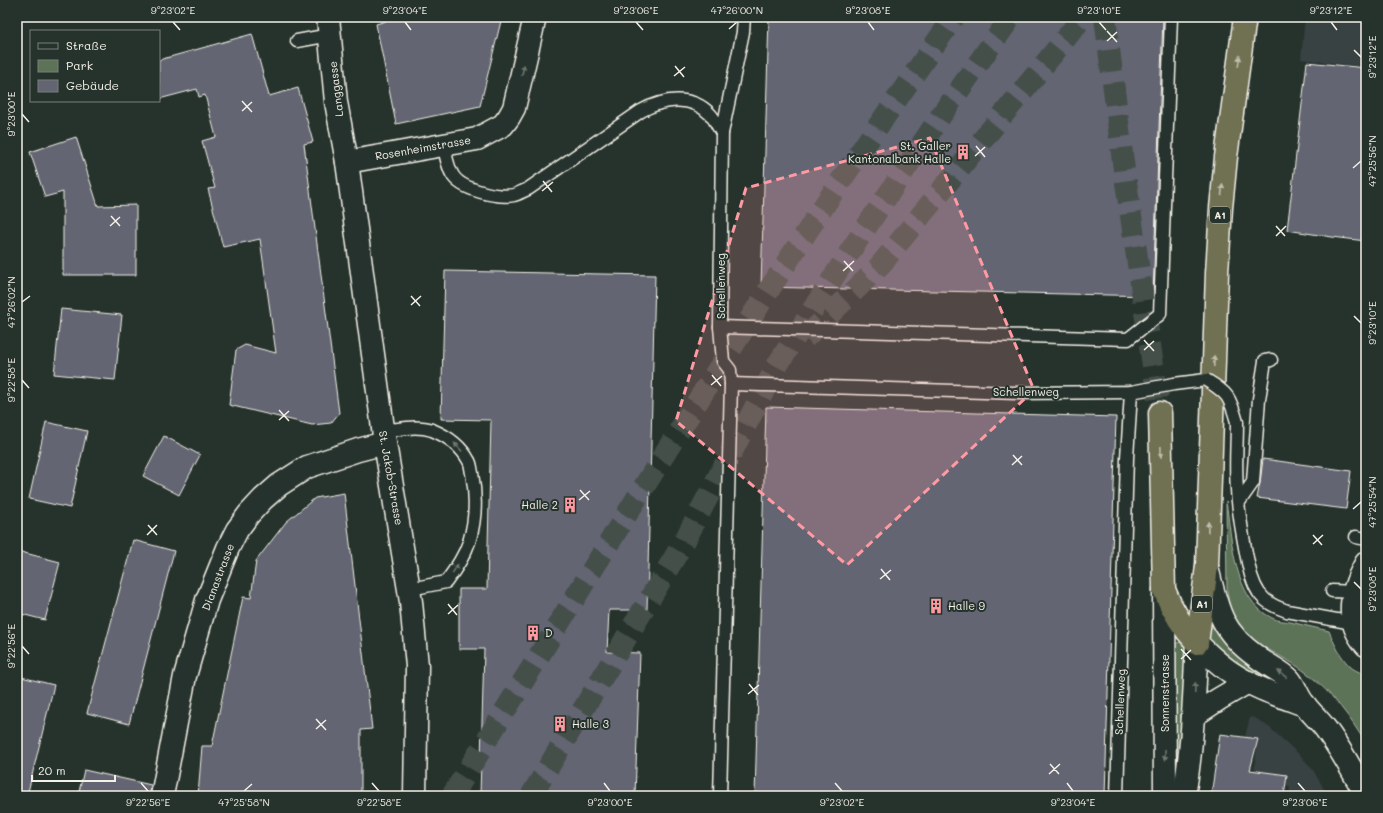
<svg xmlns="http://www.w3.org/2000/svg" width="1383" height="813" viewBox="0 0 1383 813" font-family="Mali,sans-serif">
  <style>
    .built { fill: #384242 }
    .green { fill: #5d7358; stroke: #a8b2a0 }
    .building { fill: #636572; stroke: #f4f1e8 }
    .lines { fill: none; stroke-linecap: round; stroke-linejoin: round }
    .highway-tunnel { stroke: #455049; stroke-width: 22; stroke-dasharray: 22 11; stroke-linecap: butt }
    .lane-casing { stroke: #f4f1e8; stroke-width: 15 }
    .street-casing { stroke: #f4f1e8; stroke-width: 25 }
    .secondary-casing { stroke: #f4f1e8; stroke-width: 25 }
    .highway-casing { stroke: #f4f1e8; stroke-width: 25 }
    .lane { stroke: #26332d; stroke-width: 12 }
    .street { stroke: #26332d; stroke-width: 22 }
    .secondary { stroke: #26332d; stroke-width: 22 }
    .highway { stroke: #706f52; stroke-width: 22 }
    .lane-bridge-casing { stroke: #f4f1e8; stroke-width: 15; stroke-linecap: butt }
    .lane-bridge { stroke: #26332d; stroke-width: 12 }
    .oneway { fill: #bfbdac }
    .oneway2 { fill: #6e766e }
    .marked { fill: #ff9aa2; fill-opacity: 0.2; stroke: #ff9aa2; stroke-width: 3; stroke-dasharray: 8 5; stroke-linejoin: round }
    .ticks { fill: none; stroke: #f4f1e8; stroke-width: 1.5 }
    .labels { text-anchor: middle; stroke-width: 4; stroke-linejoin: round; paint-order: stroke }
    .shield { fill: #26332d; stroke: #b6b8b0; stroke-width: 1 }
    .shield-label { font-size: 10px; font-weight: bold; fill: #f4f1e8 }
    .street-label { font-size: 11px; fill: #f4f1e8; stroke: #26332d }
    .poi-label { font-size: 11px; fill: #f4f1e8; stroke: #26332d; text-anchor: start }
    .neatline { fill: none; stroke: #f4f1e8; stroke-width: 1.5 }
    .ticks-label { font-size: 10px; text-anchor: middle; fill: #f4f1e8 }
  </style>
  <rect width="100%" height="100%" fill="#26332d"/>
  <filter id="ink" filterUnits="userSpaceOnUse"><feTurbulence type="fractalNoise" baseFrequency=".025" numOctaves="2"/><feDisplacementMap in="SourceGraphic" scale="8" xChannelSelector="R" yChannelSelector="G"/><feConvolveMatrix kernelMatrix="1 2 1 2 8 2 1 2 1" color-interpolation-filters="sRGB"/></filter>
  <g filter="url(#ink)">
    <g class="built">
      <path d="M1305,17H1366V67L1301,59Z"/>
      <path d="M1250,717L1255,718L1270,728L1301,756L1313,770L1328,796H1289L1290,786L1253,781L1258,738L1245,737Z"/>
    </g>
    <g class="green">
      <path d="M1226,501C1232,539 1233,599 1272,618C1277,621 1284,621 1290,622C1303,625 1316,628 1329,631C1334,643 1341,659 1352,668C1356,671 1362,673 1366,675V744C1351,718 1332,693 1308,674C1273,646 1233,645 1227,591Z"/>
      <path d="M1213,627C1230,655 1244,661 1271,677L1269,680L1238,663L1209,639V628Z"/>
      <path d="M1181,642L1188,650L1179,768H1175L1173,644Z"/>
    </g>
    <g class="building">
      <path d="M386,17H502L480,106L396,124L376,24L386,21Z"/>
      <path d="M769,17H1163L1153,296L761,287Z"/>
      <path d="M252,34L269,96L298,88L313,142L304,144L339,413L331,423L312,425L229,405L236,350L245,345L276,353L260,239L223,247L208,189L215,188L202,141L216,137L205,95L199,97L197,89L159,99V60Z"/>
      <path d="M1307,62L1366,68V241L1332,237L1287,230Z"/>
      <path d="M76,137L98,206L136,205V275H63V192L45,197L30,152Z"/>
      <path d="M445,271L655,275L647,610H609L607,652L640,653L635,796H480L484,649H459V589H487L491,420L441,419Z"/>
      <path d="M61,309L122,315L115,380L54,374Z"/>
      <path d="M766,407L1116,417L1105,796H755Z"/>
      <path d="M46,422L87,431L70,508L29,499Z"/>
      <path d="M164,436L200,455L179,495L143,476Z"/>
      <path d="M1263,459L1351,471L1346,509L1257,498L1260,483Z"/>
      <path d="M344,493L372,729L361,730V796H198L202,746H212L243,597L251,598L256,561L286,522L315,498Z"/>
      <path d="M133,540L174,551L129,724L87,713Z"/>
      <path d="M17,551L60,562L45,620L17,613Z"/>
      <path d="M17,676L54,685L27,796H17Z"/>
      <path d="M1220,734L1258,739L1250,770L1287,775L1284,796H1211Z"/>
      <path d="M84,770L151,785L150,796H78Z"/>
    </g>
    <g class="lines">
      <g class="highway-tunnel">
        <path d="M1105,17L1123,162L1160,413"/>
        <path d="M805,338L878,268L1083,17"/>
        <path d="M452,796C571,605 688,412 812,224C858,154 906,86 954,17"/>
        <path d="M531,796L685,540L778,364L849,253L940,117L1011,17"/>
      </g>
      <g class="lane-casing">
        <g id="lane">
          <path d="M297,41L330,35"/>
          <path d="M722,133L743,32L744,17"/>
          <path d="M443,145C446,154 447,165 452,174C460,190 498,198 514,195C518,194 523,191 528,189L641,111C663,99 691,94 710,114C715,119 718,127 722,133L720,327L723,361L730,370L731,384L720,796"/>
          <path d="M720,327L1128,339L1160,314L1171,17"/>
          <path d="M731,384L1016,393L1131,392L1174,384L1206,380"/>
          <path d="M1237,422C1237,444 1235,467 1237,489C1238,510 1242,532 1246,553C1249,567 1251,581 1259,593C1266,603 1276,607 1287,611L1353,623"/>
          <path d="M383,431C398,429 417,425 432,430C447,436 461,446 469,461C471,464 471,469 472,473C476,495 476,520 469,542C464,557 455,570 446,582L410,589"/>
          <path d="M1239,502L1253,482L1259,399L1265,361L1271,360"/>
          <path d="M1356,537L1366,539"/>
          <path d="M1332,591L1354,592"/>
          <path d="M1117,796L1127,458L1131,392"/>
        </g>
      </g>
      <g class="street-casing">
        <g id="street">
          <path d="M347,162L477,139L503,125L509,117L514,108L535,17"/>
          <path d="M1366,563C1351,590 1344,620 1366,645"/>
          <path d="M162,796L185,676L207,600L228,548L237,530L249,514L263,499L279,485L307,467L358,450L385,443"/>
        </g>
      </g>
      <g class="secondary-casing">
        <g id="secondary">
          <path d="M328,17L336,102L347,162L385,443L411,602L417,666L415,796"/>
          <path d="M1207,567C1217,608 1220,631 1257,657C1267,665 1280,670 1289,679C1296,687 1298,698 1305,705C1311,713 1319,720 1325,728C1341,749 1353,772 1366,795"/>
          <path d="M1164,590L1165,796"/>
          <path d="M1197,643C1208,654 1219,665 1232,673C1254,688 1280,696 1305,705"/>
          <path d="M1193,716L1219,699L1248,682"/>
          <path d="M1184,796C1193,745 1194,694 1197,643"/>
        </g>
      </g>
      <g class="highway-casing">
        <g id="highway">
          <path d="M1160,413L1164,590C1172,610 1182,627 1197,643"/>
          <path d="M1197,643L1207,566L1217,273L1221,208L1226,157L1245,17"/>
        </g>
      </g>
      <use href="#lane" class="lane"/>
      <use href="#street" class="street"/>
      <use href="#secondary" class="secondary"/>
      <use href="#highway" class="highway"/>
      <g class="lane-bridge-casing">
        <path id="lane-bridge" d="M1206,380C1228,393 1230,397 1237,422"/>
      </g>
      <use href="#lane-bridge" class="lane-bridge"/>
    </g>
    <defs><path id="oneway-solid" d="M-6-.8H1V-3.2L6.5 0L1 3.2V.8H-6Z"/></defs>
    <g class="oneway">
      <use href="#oneway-solid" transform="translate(1239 61) rotate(-82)"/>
      <use href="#oneway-solid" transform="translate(1222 190) rotate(-85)"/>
      <use href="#oneway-solid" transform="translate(1214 361) rotate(-88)"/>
      <use href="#oneway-solid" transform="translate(1161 452) rotate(89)"/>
      <use href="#oneway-solid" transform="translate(1208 527) rotate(-88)"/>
    </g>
    <g class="oneway2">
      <use href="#oneway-solid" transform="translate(523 70) rotate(-77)"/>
      <use href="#oneway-solid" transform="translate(458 447) rotate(-133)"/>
      <use href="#oneway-solid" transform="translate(455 569) rotate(-58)"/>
      <use href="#oneway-solid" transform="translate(1282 674) rotate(-142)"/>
      <use href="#oneway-solid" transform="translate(1195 688) rotate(-87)"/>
      <use href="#oneway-solid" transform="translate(1165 755) rotate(90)"/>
    </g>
  </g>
  <path class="marked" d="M930,138L1034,390L847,565L676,421L746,188Z"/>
  <path class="ticks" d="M173,22L180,30M405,22L411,30M636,22L643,30M868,22L874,30M1099,22L1106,30M1331,22L1337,30M729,29L737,22M1107,31L1117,42M1107,41L1117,32M1354,50L1361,57M675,66L684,77M674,76L685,67M242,101L252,112M242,111L252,102M22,114L29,122M976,146L985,157M975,156L985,147M1353,168L1361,161M543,181L552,192M542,191L553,182M111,216L120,226M110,226L120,217M1276,226L1285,236M1276,236L1286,226M844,261L853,271M843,271L854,261M411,296L420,306M22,302L30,296M411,305L421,296M1354,316L1361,323M1144,340L1154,351M1144,350L1154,341M712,375L721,386M22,380L29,388M711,385L722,376M279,410L289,421M279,420L289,411M1013,455L1022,465M1012,465L1022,456M580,490L589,500M579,500L590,491M1353,509L1361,502M148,525L157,535M147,535L157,525M1313,535L1322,545M1313,544L1323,535M881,569L890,580M880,579L891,570M1354,582L1361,589M448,604L457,615M448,614L458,605M22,646L29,654M1181,649L1191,660M1181,659L1191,650M749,684L758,695M748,694L759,685M316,719L326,730M316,729L326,720M1050,764L1059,774M1049,774L1060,764M141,783L148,791M372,783L379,791M604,783L610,791M835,783L842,791M1067,783L1073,791M1298,783L1305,791M244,791L252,784"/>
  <defs>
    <g id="building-bare" transform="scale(1.2)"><path d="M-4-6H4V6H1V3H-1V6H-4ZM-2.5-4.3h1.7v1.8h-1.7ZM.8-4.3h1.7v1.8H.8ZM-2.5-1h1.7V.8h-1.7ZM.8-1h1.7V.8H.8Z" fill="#ff9aa2" stroke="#26332d" stroke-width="2.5" paint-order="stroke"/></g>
  </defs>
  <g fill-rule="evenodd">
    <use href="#building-bare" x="963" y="152"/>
    <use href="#building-bare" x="570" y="505"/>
    <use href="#building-bare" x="936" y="606"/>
    <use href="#building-bare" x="533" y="633"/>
    <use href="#building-bare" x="560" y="724"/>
  </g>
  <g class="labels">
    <g class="shield">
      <rect x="1210" y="207" width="20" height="16" rx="3"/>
      <rect x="1192" y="596" width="20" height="16" rx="3"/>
    </g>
    <g class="shield-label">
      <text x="1220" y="219">A1</text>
      <text x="1202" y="608">A1</text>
    </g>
    <g class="street-label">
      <text transform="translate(336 89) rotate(-97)" y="4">Langgasse</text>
      <text transform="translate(423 148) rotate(-10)" y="4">Rosenheimstrasse</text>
      <text transform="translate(721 286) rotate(-90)" y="4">Schellenweg</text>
      <text x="1026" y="396">Schellenweg</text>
      <text transform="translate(391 478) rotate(80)" y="4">St. Jakob-Strasse</text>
      <text transform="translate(218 577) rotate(-69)" y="4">Dianastrasse</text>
      <text transform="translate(1165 693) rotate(-90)" y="4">Sonnenstrasse</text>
      <text transform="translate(1120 702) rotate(-88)" y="4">Schellenweg</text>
    </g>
    <g class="poi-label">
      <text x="951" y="150" text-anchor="end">St. Galler<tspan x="951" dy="13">Kantonalbank Halle</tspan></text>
      <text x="558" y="509" text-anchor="end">Halle 2</text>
      <text x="948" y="610">Halle 9</text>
      <text x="545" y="637">D</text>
      <text x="572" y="728">Halle 3</text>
    </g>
  </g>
  <rect width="1383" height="813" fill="none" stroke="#26332d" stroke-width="44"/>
  <rect x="30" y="30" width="130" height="72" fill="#26332d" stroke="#787f78"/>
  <rect x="38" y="43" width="20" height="6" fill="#26332d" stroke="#787f78"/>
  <text x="66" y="50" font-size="12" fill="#f4f1e8">Straße</text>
  <rect x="38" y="60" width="20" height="12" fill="#5d7358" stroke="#787f78"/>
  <text x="66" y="70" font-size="12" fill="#f4f1e8">Park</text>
  <rect x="38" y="80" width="20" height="12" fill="#636572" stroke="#787f78"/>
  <text x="66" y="90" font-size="12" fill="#f4f1e8">Gebäude</text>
  <path d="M32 775v6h83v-6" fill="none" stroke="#f4f1e8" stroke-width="2"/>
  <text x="38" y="775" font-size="12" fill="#f4f1e8" stroke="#26332d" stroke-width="3" paint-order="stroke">20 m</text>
  <rect x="22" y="22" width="1339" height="769" class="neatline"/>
  <g class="ticks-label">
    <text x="173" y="14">9°23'02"E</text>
    <text x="405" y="14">9°23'04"E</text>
    <text x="636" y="14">9°23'06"E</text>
    <text x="737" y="14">47°26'00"N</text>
    <text x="868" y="14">9°23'08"E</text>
    <text x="1099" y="14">9°23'10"E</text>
    <text x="1331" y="14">9°23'12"E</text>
    <text transform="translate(1372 57) rotate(-90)" y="4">9°23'12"E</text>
    <text transform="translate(11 114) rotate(-90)" y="4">9°23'00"E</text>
    <text transform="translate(1372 161) rotate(-90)" y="4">47°25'56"N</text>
    <text transform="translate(11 302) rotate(-90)" y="4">47°26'02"N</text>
    <text transform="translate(1372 323) rotate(-90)" y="4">9°23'10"E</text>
    <text transform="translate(11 380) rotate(-90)" y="4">9°22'58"E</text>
    <text transform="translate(1372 502) rotate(-90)" y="4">47°25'54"N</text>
    <text transform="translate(1372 589) rotate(-90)" y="4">9°23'08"E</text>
    <text transform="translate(11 646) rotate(-90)" y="4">9°22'56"E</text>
    <text x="148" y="806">9°22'56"E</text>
    <text x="244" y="806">47°25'58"N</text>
    <text x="379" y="806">9°22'58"E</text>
    <text x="610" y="806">9°23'00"E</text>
    <text x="842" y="806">9°23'02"E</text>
    <text x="1073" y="806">9°23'04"E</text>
    <text x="1305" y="806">9°23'06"E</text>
  </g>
</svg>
